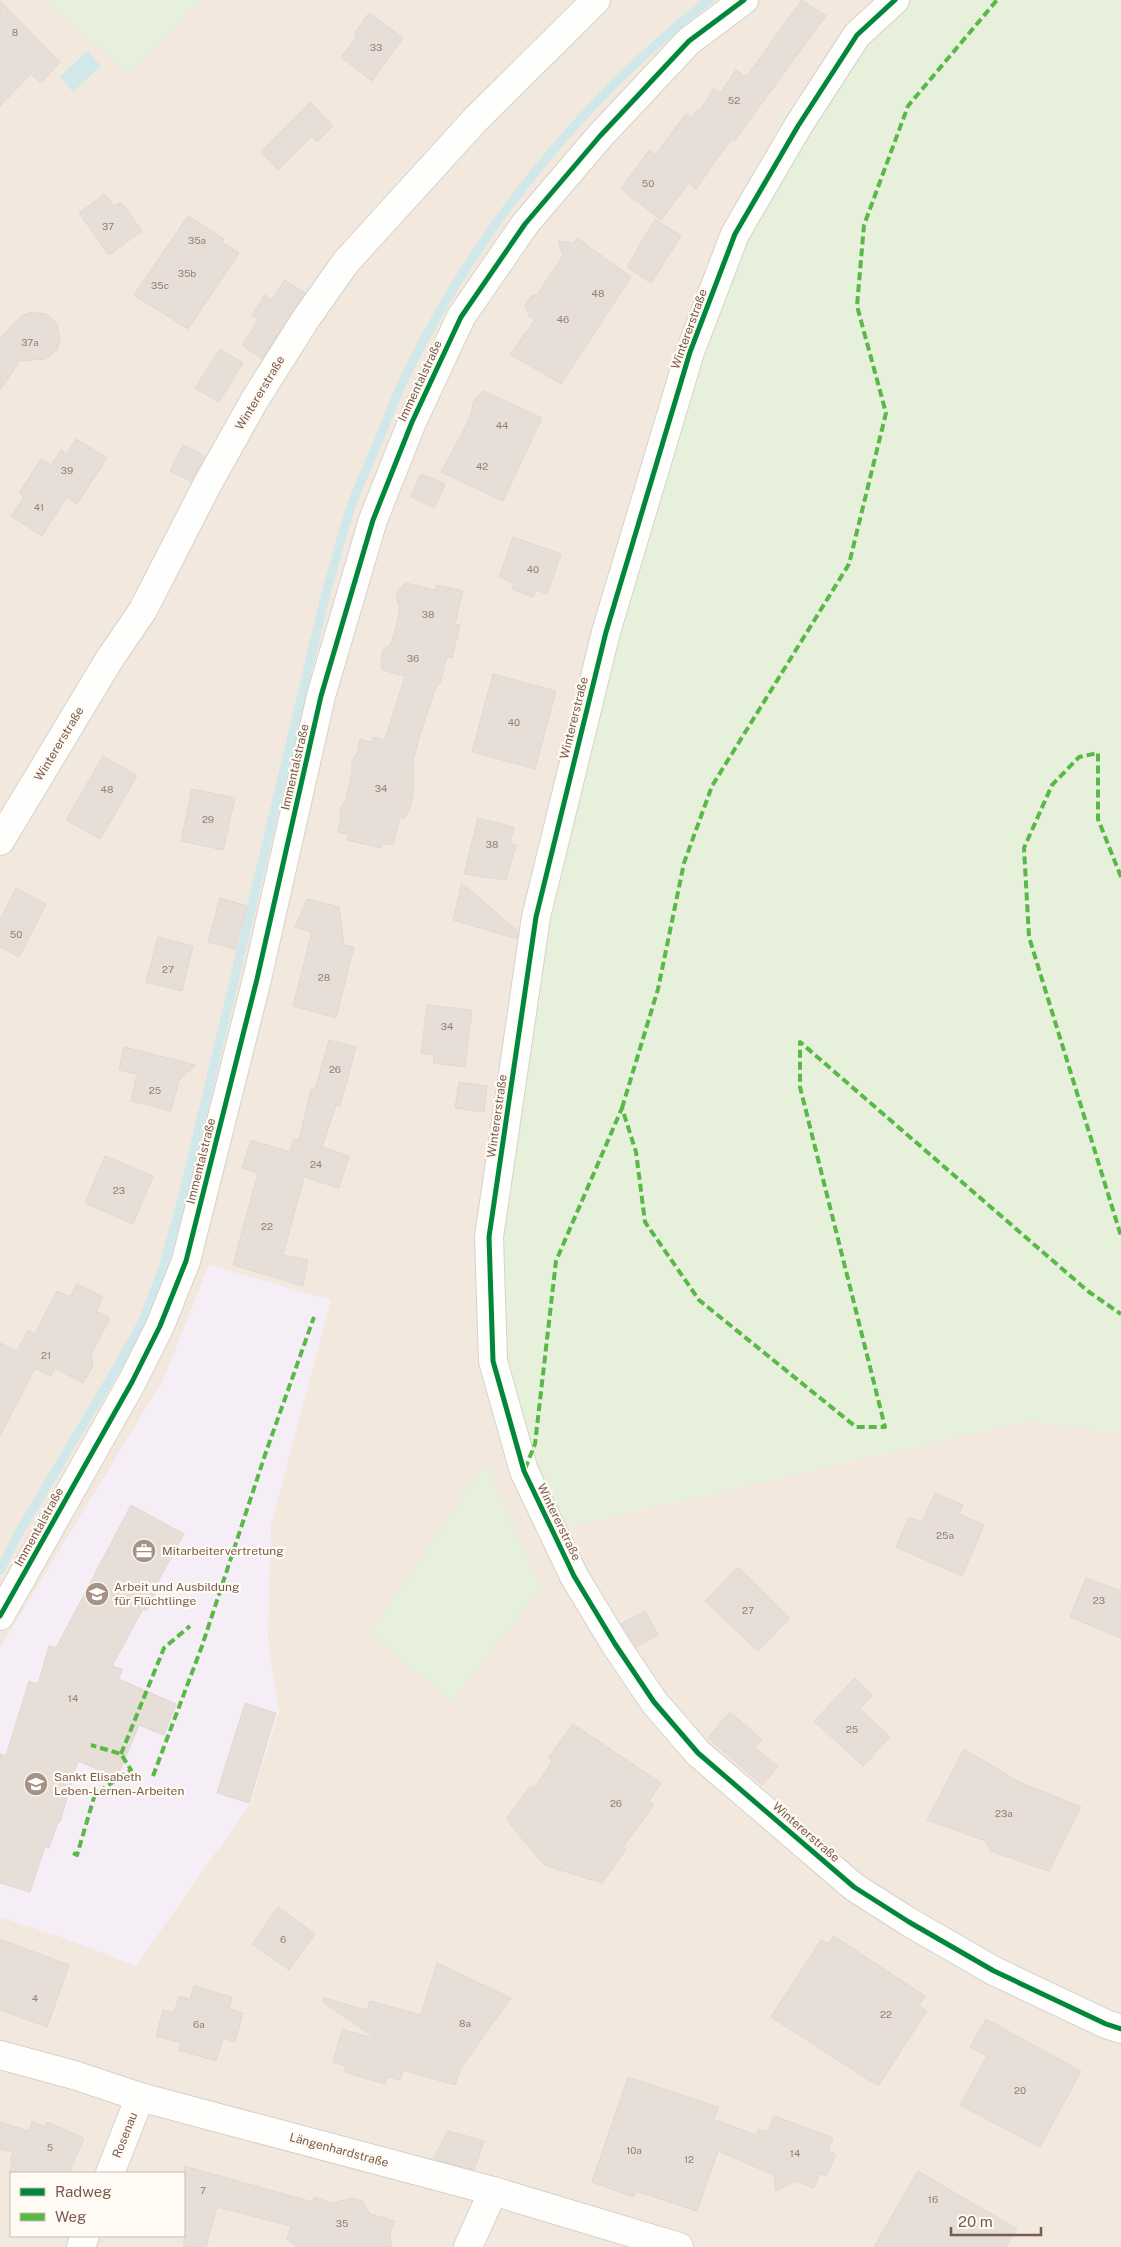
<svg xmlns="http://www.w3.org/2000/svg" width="1121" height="2247" viewBox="0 0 1121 2247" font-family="'Public Sans',sans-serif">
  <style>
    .residential { fill: #f2e8de; fill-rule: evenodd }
    .education { fill: #f6eef6 }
    .green { fill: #e7f0db }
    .water { fill: #d0e8ea }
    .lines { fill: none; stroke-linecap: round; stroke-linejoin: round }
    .stream { stroke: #d0e8ea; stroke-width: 9 }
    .building { fill: #e6ded7; stroke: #e2d8d2 }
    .street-casing { stroke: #d7d1cb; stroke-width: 30 }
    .street { stroke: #fefefd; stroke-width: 28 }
    .quiet { stroke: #58b947; stroke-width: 4; stroke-dasharray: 8 4; stroke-linecap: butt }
    .cycleway-casing { stroke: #fffaf3; stroke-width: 8 }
    .cycleway { stroke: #00873e; stroke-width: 5 }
    .labels { text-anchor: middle; stroke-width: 4.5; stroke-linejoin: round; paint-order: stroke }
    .number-label { font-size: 10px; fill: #977e72 }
    .street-label { font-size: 12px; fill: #7a5c4d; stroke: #fffaf3 }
    .poi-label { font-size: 12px; fill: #7a5c4d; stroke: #fffaf3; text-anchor: start }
  </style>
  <rect width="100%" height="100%" fill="#f9f5f0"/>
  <path class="residential" d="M0,0H44L129,73L192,8L203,0H872L782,119L676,349L533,914L550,1531L1028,1421L1121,1433V2247H0ZM11,2173H184V2236H11Z"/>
  <path class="education" d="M209,1265L331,1300L271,1525L268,1639L279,1712L250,1804L136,1966L61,1937L0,1917V1648L163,1380Z"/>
  <g class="green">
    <path d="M44,0H203L192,8L129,73Z"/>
    <path d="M872,0H1121V1433L1028,1421L549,1531L488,1363L533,914L676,349L782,119Z"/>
    <path d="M486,1463L541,1588L452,1702L369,1634Z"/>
  </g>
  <path class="water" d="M87,51L101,66L73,92L60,77Z"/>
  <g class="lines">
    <path class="stream" d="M0,1570L17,1536L119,1364L142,1323L162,1271L182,1200L326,593C334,566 341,537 350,510C358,486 369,463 379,440C388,418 396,395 407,373C478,228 582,100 709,0"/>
  </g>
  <g class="building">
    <path d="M802,0L826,16L734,141L731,139L696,189L689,183L661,220L621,189L649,150L655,155L686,114L691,118L698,109L700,111L714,88L720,93L736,70L746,77Z"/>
    <path d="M0,1L60,62L41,83L31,74L0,106Z"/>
    <path d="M369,13L403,38L372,81L341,57L357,37L354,34Z"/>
    <path d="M310,102L333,126L317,142L312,136L278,170L260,152Z"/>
    <path d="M105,194L114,206L121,202L142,231L109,255L79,213Z"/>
    <path d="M188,216L224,239L222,242L239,253L188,329L134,295Z"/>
    <path d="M655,219L681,236L651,283L627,267Z"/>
    <path d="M577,238L631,277L561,384L510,354L535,320L529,316L525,305L532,295H537L563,256L558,241L574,243Z"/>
    <path d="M285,280L305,293L262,359L242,345L259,319L252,315L265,295L272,300Z"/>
    <path d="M32,312L46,314L57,324L60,339L57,350L45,359L20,361L0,390V338L21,316Z"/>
    <path d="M220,349L243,363L219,402L195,388Z"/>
    <path d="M484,391L542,418L503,501L441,472L463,432L472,412V405L475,399Z"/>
    <path d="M76,439L107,458L77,504L67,497L42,536L11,516L24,497L19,493L41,459L51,465L61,450L67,454Z"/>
    <path d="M183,445L205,456L191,481L170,471Z"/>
    <path d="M421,474L445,484L434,508L411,497Z"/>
    <path d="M513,537L561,554L547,594L536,590L533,597L512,589L514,583L499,577Z"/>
    <path d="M406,583L435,590L437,585L463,591L455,624L460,625L452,658L447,656L440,684H437L419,738L413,761V794L410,807L405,818L400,817L393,845L382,843L381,848L347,840L349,835L338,832L341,819L340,808L346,800L352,772V761L357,753L360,739L371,742L373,737L385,740L405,676L382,670L381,660L383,650L391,644L396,627L400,607L397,600V591Z"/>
    <path d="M493,674L556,691L535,769L472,752Z"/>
    <path d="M103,756L137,776L100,839L66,820Z"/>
    <path d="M192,789L235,798L223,850L181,841Z"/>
    <path d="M478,818L514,827L510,843L516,845L506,880L464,874Z"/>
    <path d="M462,883L518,931L517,939L453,920Z"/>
    <path d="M16,888L46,904L19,957L0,947V920Z"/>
    <path d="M220,898L247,906L235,949L208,942Z"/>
    <path d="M307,899L339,907L344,945L354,947L336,1018L293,1006L312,932L295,927Z"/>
    <path d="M158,937L193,946L182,991L146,982Z"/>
    <path d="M427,1005L472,1010L465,1067L433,1063L434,1055L421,1053Z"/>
    <path d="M329,1040L356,1047L340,1106L336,1105L322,1147L349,1156L339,1188L304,1177L283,1255L308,1260L303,1286L233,1265L258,1173L242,1168L251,1140L290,1152L294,1139L299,1140L311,1089L315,1090Z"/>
    <path d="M124,1047L196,1065L179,1080L171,1111L131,1101L137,1074L119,1070Z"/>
    <path d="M459,1082L487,1086L484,1112L455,1108Z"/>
    <path d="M105,1156L153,1176L133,1224L85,1203Z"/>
    <path d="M77,1284L103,1297L96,1311L110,1318L91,1355L93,1366L83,1383L55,1368L51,1376L35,1368L0,1436V1343L17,1351L28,1330L35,1334L57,1291L70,1297Z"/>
    <path d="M935,1493L963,1505L959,1514L984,1525L962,1576L896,1547L909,1517L922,1522Z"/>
    <path d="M131,1505L184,1534L155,1587L158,1588L146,1611L143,1609L112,1666L122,1669L119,1679L176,1704L164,1735L139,1725L117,1778L78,1761L60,1822H58L49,1848L45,1846L30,1892L0,1883V1754L6,1756L29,1681L38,1684L49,1646L56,1648Z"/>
    <path d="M738,1567L790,1618L758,1651L705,1601Z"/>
    <path d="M1086,1578L1121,1591V1638L1070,1617Z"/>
    <path d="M645,1611L658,1635L636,1647L621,1624Z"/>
    <path d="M855,1678L872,1695L860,1709L890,1737L863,1766L814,1721Z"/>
    <path d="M245,1703L276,1713L249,1803L217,1793Z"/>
    <path d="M730,1712L762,1740L755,1747L778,1767L762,1785L708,1738Z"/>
    <path d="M573,1724L661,1783L649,1801L654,1805L623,1847L626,1849L602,1883L544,1865L506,1819L530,1787H535L552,1762L549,1757Z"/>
    <path d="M964,1749L1019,1782L1081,1807L1049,1871L990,1851L986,1841L927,1820Z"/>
    <path d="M278,1907L315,1934L289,1970L252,1944Z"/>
    <path d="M834,1936L925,1996L919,2006L927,2011L878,2086L771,2017L821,1940L828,1944Z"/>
    <path d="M0,1939L69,1965L47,2027L0,2010Z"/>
    <path d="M437,1963L511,1998L461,2068L455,2085L403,2070L400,2080L387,2077L385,2084L344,2072L346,2066L333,2062L342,2029L376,2039L323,2002L324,1998L367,2010L370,2001L421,2015Z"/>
    <path d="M194,1986L232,1997L229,2009L243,2013L235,2042L223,2038L216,2061L179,2050L181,2043L156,2036L163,2010L174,2013L179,1996L190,1999Z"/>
    <path d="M986,2019L1081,2071L1040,2147L960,2105L987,2056L970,2047Z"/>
    <path d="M628,2077L718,2107L714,2120L757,2135L759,2129L767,2132L774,2116L833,2138L828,2151L836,2154L826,2176L820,2173L814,2188L796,2181L776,2191L774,2175L718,2151L697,2211L636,2191L634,2196L628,2195L592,2182Z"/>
    <path d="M32,2121L45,2127L47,2122L84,2138L69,2173H9L13,2163L10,2162L13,2152L0,2149V2122L29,2131Z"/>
    <path d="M448,2131L484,2141L474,2170L433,2159Z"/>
    <path d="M184,2166L313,2202L314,2197L332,2203L352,2198L362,2201L370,2214L395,2221L390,2233L392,2247H298L287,2239L291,2226L217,2207L206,2247H184Z"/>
    <path d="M918,2171L1017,2229L1006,2247H874Z"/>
  </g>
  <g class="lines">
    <g class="street-casing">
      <g id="street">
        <path d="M895,0L857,35L798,126L735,234L690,352L606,632L536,917L489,1237L493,1361L524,1471L574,1576L615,1644L654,1702L698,1753L854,1887L909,1922L994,1971L1106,2024L1121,2029"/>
        <path d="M0,841L109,660L143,610L207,485L254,401L305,320L346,262L476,119L596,0"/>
        <path d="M0,1616L132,1382L160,1326L186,1261L257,979L321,696L373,520L412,422L461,317L525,224L600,136L689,41L744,0"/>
        <path d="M0,2055L74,2075L140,2097L493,2191L679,2247"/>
        <path d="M110,2173L140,2097"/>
        <path d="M81,2247L85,2236"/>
        <path d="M468,2247L493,2191"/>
      </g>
    </g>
    <use href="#street" class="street"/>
    <g class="quiet">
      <path d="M1121,877L1098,819V753L1079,757L1052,785L1024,848L1029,937L1121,1236"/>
      <path d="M622,1108L658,989L684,863L712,786L849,564L886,413L857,306L864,225L908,106L997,0"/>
      <path d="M525,1469L535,1444L556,1261L622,1108L636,1152L645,1222L699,1300L856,1427H885L800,1087V1042L1089,1292L1121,1314"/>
      <path d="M121,1754L164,1648L190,1626"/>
      <path d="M153,1776L202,1646L266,1452L314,1317"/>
      <path d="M73,1853L77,1855L95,1794L131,1770L121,1754L91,1745"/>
    </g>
    <g class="cycleway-casing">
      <g id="cycleway">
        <path d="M895,0L857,35L798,126L735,234L690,352L606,632L536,917L489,1237L493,1361L524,1471L574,1576L615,1644L654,1702L698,1753L854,1887L909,1922L994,1971L1106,2024L1121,2029"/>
        <path d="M0,1616L132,1382L160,1326L186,1261L257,979L321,696L373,520L412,422L461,317L525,224L600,136L689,41L744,0"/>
      </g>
    </g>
    <use href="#cycleway" class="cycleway"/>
  </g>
  <defs>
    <g id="office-disc" transform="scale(1.25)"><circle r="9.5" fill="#a69286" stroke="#fffaf3"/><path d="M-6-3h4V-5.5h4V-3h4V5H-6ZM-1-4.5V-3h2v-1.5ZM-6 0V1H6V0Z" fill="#fff"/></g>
    <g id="university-disc" transform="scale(1.25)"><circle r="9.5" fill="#a69286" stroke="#fffaf3"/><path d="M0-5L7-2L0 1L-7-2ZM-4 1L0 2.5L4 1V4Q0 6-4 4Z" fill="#fff"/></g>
  </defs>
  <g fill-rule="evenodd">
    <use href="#office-disc" x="144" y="1551"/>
    <use href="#university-disc" x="97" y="1594"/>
    <use href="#university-disc" x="36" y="1784"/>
  </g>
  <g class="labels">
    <g class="number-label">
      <text x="15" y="36">8</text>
      <text x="376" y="51">33</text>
      <text x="734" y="104">52</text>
      <text x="648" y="187">50</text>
      <text x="108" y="230">37</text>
      <text x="197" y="244">35a</text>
      <text x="187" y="277">35b</text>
      <text x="160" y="289">35c</text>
      <text x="598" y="297">48</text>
      <text x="563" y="323">46</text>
      <text x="30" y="346">37a</text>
      <text x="502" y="429">44</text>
      <text x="482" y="470">42</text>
      <text x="67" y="474">39</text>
      <text x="39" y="511">41</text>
      <text x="533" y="573">40</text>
      <text x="428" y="618">38</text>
      <text x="413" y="662">36</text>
      <text x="514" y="726">40</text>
      <text x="381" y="792">34</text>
      <text x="107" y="793">48</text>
      <text x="208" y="823">29</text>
      <text x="492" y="848">38</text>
      <text x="16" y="938">50</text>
      <text x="168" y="973">27</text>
      <text x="324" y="981">28</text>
      <text x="447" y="1030">34</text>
      <text x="335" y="1073">26</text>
      <text x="155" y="1094">25</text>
      <text x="316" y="1168">24</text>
      <text x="119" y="1194">23</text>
      <text x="267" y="1230">22</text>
      <text x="46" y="1359">21</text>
      <text x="945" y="1539">25a</text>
      <text x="1099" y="1604">23</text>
      <text x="748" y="1614">27</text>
      <text x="73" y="1702">14</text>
      <text x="852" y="1733">25</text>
      <text x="616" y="1807">26</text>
      <text x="1004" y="1817">23a</text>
      <text x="283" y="1943">6</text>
      <text x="35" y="2002">4</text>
      <text x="886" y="2018">22</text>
      <text x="465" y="2027">8a</text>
      <text x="199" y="2028">6a</text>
      <text x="1020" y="2094">20</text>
      <text x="50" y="2151">5</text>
      <text x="634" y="2154">10a</text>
      <text x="795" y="2157">14</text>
      <text x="689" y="2163">12</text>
      <text x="203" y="2194">7</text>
      <text x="933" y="2203">16</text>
      <text x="342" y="2227">35</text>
    </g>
    <g class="street-label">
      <text transform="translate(689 329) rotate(-70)" y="4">Wintererstraße</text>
      <text transform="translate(420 381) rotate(-65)" y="4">Immentalstraße</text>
      <text transform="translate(260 393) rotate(-59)" y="4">Wintererstraße</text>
      <text transform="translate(574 718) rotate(-76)" y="4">Wintererstraße</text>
      <text transform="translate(59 744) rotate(-59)" y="4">Wintererstraße</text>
      <text transform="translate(295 767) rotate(-77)" y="4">Immentalstraße</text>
      <text transform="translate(497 1116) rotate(-82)" y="4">Wintererstraße</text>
      <text transform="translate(201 1161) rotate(-76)" y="4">Immentalstraße</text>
      <text transform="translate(559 1522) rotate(64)" y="4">Wintererstraße</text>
      <text transform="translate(39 1527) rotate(-61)" y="4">Immentalstraße</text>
      <text transform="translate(806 1832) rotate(41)" y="4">Wintererstraße</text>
      <text transform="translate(125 2135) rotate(-68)" y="4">Rosenau</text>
      <text transform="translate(339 2150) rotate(15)" y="4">Längenhardstraße</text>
    </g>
    <g class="poi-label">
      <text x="162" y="1555">Mitarbeitervertretung</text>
      <text x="114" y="1591">Arbeit und Ausbildung<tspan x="114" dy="14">für Flüchtlinge</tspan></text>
      <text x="54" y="1781">Sankt Elisabeth<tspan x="54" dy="14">Leben-Lernen-Arbeiten</tspan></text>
    </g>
  </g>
  <rect x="10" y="2172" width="175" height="65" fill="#fffaf3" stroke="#cabbb1"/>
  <rect x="20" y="2188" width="25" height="8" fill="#00873e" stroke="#cabbb1"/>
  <text x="55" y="2197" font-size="15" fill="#7a5c4d">Radweg</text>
  <rect x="20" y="2213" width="25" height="8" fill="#58b947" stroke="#cabbb1"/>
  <text x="55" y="2222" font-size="15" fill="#7a5c4d">Weg</text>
  <path d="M951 2227v8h90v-8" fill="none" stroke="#7a5c4d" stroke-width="2.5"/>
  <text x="958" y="2227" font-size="15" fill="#7a5c4d" stroke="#fffaf3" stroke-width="4" paint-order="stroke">20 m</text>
</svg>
